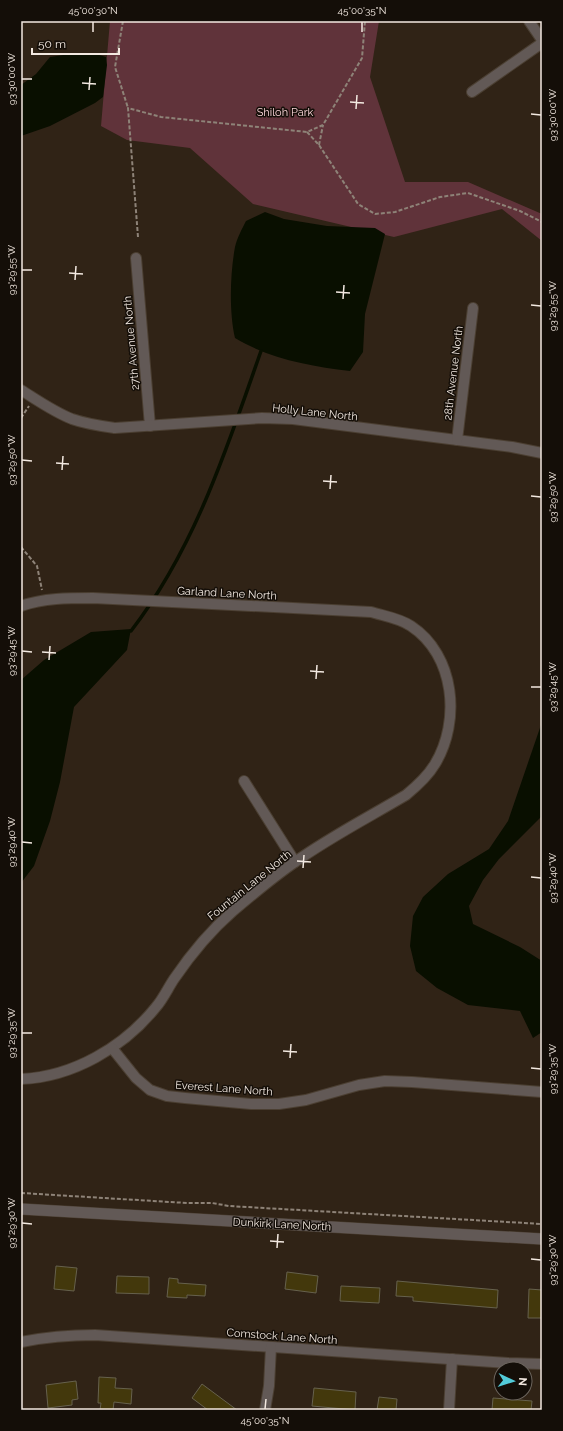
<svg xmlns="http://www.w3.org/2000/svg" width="563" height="1431" viewBox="0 0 563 1431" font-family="Raleway,sans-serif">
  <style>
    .green { fill: #60333a }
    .water { fill: #090f00 }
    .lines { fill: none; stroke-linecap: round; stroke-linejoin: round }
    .stream { stroke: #090f00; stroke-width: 3.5 }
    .building { fill: #43380c; stroke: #66614d }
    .minor-casing { stroke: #4b3f32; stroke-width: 12 }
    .tertiary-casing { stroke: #4b3f32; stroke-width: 12 }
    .path { stroke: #8e8378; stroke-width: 2; stroke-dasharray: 4 2; stroke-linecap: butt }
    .minor { stroke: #625956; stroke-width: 10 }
    .tertiary { stroke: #625956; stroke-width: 11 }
    .ticks { fill: none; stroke: #f3e9e1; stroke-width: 1.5 }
    .labels { text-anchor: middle; stroke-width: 3; stroke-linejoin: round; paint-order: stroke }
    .park-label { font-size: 11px; fill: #fad4d8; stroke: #140e08 }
    .street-label { font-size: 11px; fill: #f3e9e1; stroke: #140e08 }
    .neatline { fill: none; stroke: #f3e9e1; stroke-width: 1.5 }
    .ticks-label { font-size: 10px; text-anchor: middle; fill: #f3e9e1 }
  </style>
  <rect width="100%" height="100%" fill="#302316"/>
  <path class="green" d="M110,21H379L370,77L405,182H468L542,214V241L502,209L394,237L253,204L190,148L127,140L101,126Z"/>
  <g class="water">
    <path d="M70,54H96L106,57L107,65L103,97L95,103L50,126L21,136V85L36,74L50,57Z"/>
    <path d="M265,212L284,219L327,226L375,228L385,234L365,314L363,352L350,371C310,366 270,359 235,338C229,312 230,274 235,247C237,238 242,229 246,221Z"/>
    <path d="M131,629L127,650L74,707L60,782L50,821L34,866L21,883V680L44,660L91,632Z"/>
    <path d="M542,722V816L499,859L483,880L469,906L473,924L520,947L542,961V1032L533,1038L520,1011L468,1005L437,988L416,971L410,946L413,916L423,897L448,874L489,849L508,821Z"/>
  </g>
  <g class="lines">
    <path class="stream" d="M131,631C195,548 227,448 261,351"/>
  </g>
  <g class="building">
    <path d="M56,1266L77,1268L74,1291L54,1289Z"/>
    <path d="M287,1272L318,1276L316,1293L285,1289Z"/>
    <path d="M117,1276L149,1277V1294L116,1293Z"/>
    <path d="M169,1278L178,1279V1283L206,1285L205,1296L187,1295V1298L167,1297Z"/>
    <path d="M397,1281L498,1290L497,1308L413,1301V1297L396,1296Z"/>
    <path d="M341,1286L380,1288L379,1303L340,1301Z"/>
    <path d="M529,1289L542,1290V1318H528Z"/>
    <path d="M99,1377L116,1378L115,1388L132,1389L131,1404L114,1402L113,1410H100L101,1403H98Z"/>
    <path d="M76,1381L78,1399L72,1400V1405L48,1408L46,1385Z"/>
    <path d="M202,1384L237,1410H208L192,1398Z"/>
    <path d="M314,1388L356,1392L355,1410L312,1406Z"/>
    <path d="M379,1397L397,1399L396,1410H377Z"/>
    <path d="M493,1398L532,1401L531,1410H492Z"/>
  </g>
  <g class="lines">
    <g class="minor-casing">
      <g id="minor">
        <path d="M529,21L542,40"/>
        <path d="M472,92L542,43"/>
        <path d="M136,258L150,426"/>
        <path d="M21,390C37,400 54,412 72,419C86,424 101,426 115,428L262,418L293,419L512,447L542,453"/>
        <path d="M457,440L473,308"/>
        <path d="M21,606C44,598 68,598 93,598L371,612C384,616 399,618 411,626C455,655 461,721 435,764C428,776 417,786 406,795C369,817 330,837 295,862C273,877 253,894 233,911C210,931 191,954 174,979C168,988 163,999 156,1007C124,1047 73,1077 21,1079"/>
        <path d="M244,781L295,862"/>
        <path d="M112,1048L136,1078L150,1090L167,1096L185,1098L251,1104H279L306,1100L359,1085L385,1081L412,1082L542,1092"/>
        <path d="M21,1342C46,1337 70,1335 95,1335L508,1363L542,1364"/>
        <path d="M265,1410L269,1386L271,1347"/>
        <path d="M449,1410L452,1359"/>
      </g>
    </g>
    <g class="tertiary-casing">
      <path id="tertiary" d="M21,1209L542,1239"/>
    </g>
    <g class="path">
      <path d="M123,21L115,67L128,108"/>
      <path d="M307,132L319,145L358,204L375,214L395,212L440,197L468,193L520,211L542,222"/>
      <path d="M319,145L323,125"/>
      <path d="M138,237L128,108L161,117L307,132L323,125L362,58L365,21"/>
      <path d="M21,418L29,406"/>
      <path d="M21,547L37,566L42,590"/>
      <path d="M21,1193L187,1203H212L229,1206L542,1224"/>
    </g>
    <use href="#minor" class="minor"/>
    <use href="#tertiary" class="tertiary"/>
  </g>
  <path class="ticks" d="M93,32V22M362,32V22M22,79H32M82,83L96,84M89,90L90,77M350,102L364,103M356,109L357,95M531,114L541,115M22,270H32M69,273L83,274M75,280L76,266M336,292L350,293M343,299L344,285M531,305L541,306M22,460L32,461M56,463L69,464M62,470L63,456M323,481L337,482M330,489L331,475M531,496L541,497M22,651L32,652M42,652L56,653M49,660L50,646M310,671L324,672M316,679L317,665M531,687H541M22,842L32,843M297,861L311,862M303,868L304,855M531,877L541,878M22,1033H32M283,1051L297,1052M290,1058L291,1044M531,1068L541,1069M22,1223L32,1224M270,1241L284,1242M277,1248L278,1234M531,1259L541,1260M265,1409L266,1399"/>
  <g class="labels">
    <g class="park-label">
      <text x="285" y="116">Shiloh Park</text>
    </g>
    <g class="street-label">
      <text transform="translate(131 343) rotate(-95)" y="4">27th Avenue North</text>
      <text transform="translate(453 373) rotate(-83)" y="4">28th Avenue North</text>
      <text transform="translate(315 412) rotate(6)" y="4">Holly Lane North</text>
      <text transform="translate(227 593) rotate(3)" y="4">Garland Lane North</text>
      <text transform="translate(249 885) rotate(-39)" y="4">Fountain Lane North</text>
      <text transform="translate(224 1088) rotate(4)" y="4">Everest Lane North</text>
      <text transform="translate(282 1224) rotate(3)" y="4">Dunkirk Lane North</text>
      <text transform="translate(282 1336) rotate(4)" y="4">Comstock Lane North</text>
    </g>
  </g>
  <rect width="563" height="1431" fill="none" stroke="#140e08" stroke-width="44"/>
  <g transform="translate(513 1381) rotate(94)"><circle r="19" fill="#140e08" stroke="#6d665f"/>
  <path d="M0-3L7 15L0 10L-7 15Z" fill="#52cbd9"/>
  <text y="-6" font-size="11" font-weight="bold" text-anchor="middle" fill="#f3e9e1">N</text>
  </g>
  <path d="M32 48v6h87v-6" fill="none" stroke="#f3e9e1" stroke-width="2"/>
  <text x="38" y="48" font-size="12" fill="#f3e9e1" stroke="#140e08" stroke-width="3" paint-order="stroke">50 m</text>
  <rect x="22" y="22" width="519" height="1387" class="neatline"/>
  <g class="ticks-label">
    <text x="93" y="14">45°00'30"N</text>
    <text x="362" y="14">45°00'35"N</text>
    <text transform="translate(11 79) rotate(-90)" y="4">93°30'00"W</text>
    <text transform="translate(552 115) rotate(-90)" y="4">93°30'00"W</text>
    <text transform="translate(11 270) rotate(-90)" y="4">93°29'55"W</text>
    <text transform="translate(552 306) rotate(-90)" y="4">93°29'55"W</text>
    <text transform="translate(11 460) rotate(-90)" y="4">93°29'50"W</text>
    <text transform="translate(552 497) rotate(-90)" y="4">93°29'50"W</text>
    <text transform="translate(11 651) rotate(-90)" y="4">93°29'45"W</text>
    <text transform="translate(552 687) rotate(-90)" y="4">93°29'45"W</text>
    <text transform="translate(11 842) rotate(-90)" y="4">93°29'40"W</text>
    <text transform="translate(552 878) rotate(-90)" y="4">93°29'40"W</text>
    <text transform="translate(11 1033) rotate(-90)" y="4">93°29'35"W</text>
    <text transform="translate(552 1069) rotate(-90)" y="4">93°29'35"W</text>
    <text transform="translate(11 1223) rotate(-90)" y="4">93°29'30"W</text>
    <text transform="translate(552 1260) rotate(-90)" y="4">93°29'30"W</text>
    <text x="265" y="1424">45°00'35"N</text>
  </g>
</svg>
